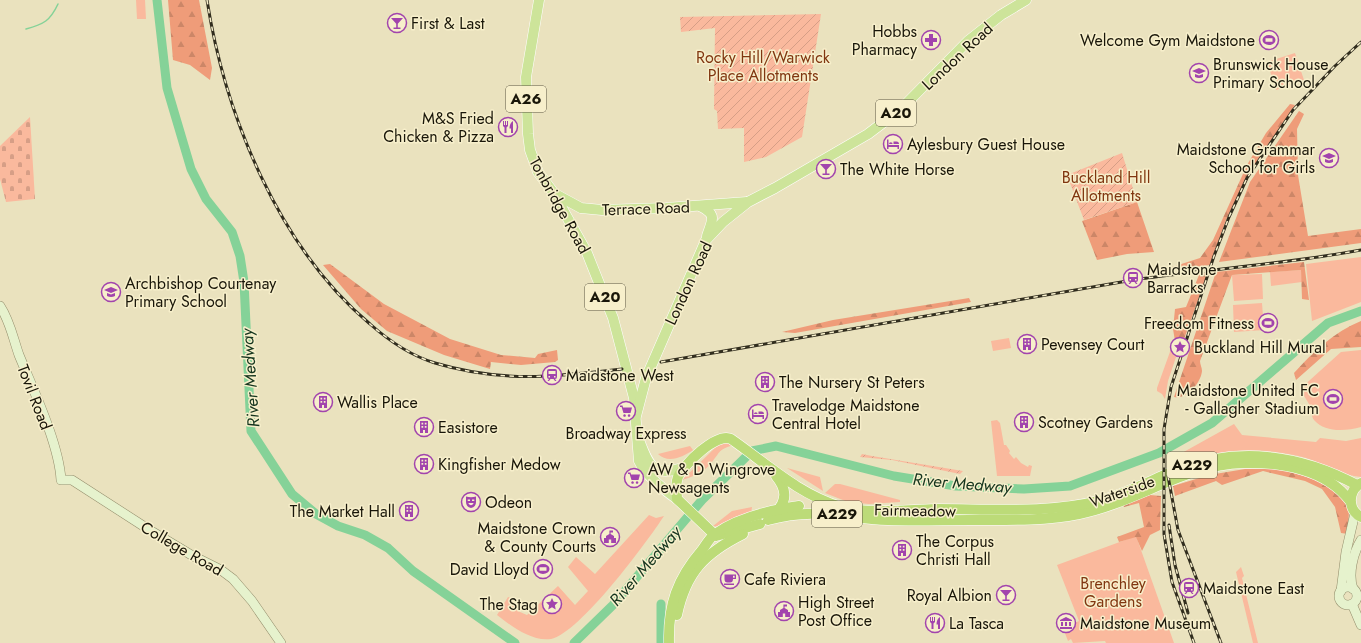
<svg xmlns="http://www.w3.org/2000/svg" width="1361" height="643" viewBox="0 0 1361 643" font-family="Jost,sans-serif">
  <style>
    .green { fill: #fab99d }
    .forest { fill: url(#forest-firs) }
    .cemetery { fill: url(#cemetery-stones) }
    .garden { fill: url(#garden-furrows) }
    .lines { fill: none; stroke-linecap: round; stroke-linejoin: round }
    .stream { stroke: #85d298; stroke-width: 1.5 }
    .river { stroke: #85d298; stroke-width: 9 }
    .secondary-casing { stroke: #928b6a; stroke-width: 10 }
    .primary-casing { stroke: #fff; stroke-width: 11 }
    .trunk-casing { stroke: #fff; stroke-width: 11 }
    .secondary { stroke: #e6f2cd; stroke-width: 9 }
    .primary { stroke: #cde49a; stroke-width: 10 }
    .trunk { stroke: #bcdb78; stroke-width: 10 }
    .rail-casing { stroke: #312d1e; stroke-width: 3 }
    .rail { stroke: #f7efcb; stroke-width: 1.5; stroke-dasharray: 4.5; stroke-linecap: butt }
    .labels { text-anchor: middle; stroke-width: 3; stroke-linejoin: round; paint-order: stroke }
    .shield { fill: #f7efcb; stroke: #5c5743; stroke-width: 1 }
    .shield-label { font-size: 15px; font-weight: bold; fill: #191609 }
    .poi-label { font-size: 16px; fill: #191609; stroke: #f7efcb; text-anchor: start }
    .street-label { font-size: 16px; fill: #191609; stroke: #f7efcb }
    .park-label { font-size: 16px; fill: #803610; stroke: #f7efcb }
    .water-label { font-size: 17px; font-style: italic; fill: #15351e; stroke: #f7efcb }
  </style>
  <defs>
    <pattern id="forest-firs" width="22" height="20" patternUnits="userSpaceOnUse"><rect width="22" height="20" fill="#ef9c79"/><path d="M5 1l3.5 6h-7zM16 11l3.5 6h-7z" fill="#cc8667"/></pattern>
    <pattern id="cemetery-stones" width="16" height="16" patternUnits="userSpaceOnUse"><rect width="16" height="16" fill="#fab99d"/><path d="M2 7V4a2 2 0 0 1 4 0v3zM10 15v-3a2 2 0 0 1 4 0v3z" fill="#d69e86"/></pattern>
    <pattern id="garden-furrows" width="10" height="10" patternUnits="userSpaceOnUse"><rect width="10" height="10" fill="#fab99d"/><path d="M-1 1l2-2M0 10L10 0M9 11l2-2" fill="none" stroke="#d69e86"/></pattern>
  </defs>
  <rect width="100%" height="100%" fill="#eae2be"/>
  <g class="green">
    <path d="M136,0H145L146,19H137Z"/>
    <path d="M1295,53L1304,80L1276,90L1267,62Z"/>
    <path d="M1361,257V302L1312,321L1306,264Z"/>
    <path d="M1301,270L1302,282L1271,286L1270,272Z"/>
    <path d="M1262,274L1263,299L1234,301L1232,275Z"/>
    <path d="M1262,303L1264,330L1234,332L1233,305Z"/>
    <path d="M1009,338L1011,348L993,351L991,341Z"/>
    <path d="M1171,349L1178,351L1168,381L1165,399L1162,394L1157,391V388Z"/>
    <path d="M1361,350V427C1346,431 1325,433 1314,420C1311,416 1312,412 1311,408C1308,401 1303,395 1300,389L1341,352Z"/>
    <path d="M997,420L1000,423L1004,445H1006L1010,451L1009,453L1014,459L1016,457L1021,463L1028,467L1029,465L1032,466L1030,476H997L991,421Z"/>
    <path d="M1234,424L1242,435L1316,442L1320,438L1346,441L1361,438V477C1342,476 1324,463 1306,458C1280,451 1250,448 1224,452C1207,455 1190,462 1174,467L1171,459Z"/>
    <path d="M728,442L733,445C718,450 721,451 712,462C705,472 693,477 682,480L718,445Z"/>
    <path d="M690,446L693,450C683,457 668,464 658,454Z"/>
    <path d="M787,468L820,477L823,491Z"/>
    <path d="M835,484H840L900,500V502L869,504L848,502L825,493Z"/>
    <path d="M752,507L751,514L720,527L713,526L732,511Z"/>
    <path d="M649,515L656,518L664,516C647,542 580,633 551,639C532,642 511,626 497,615L508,597L511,598L520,612L527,615L558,586L575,605L588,591L568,567L576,557L595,574Z"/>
    <path d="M1136,536L1174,643H1106L1105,641L1073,643L1071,639L1068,641L1063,628L1079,621L1057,565Z"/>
    <path d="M1241,567L1244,576L1242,578L1258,643H1253L1236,572Z"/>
  </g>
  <g class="forest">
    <path d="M168,0H199L212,68L210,80L190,65L173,60Z"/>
    <path d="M1290,104L1295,105L1249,173L1226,220L1210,265L1172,270V267L1200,258L1213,240L1247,165L1266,133Z"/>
    <path d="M1299,111L1304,114L1297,129L1298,175L1308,236L1361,229V243L1219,262L1250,182Z"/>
    <path d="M1137,202L1154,252L1127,254L1097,260L1082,221Z"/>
    <path d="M1304,262L1309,300L1302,299L1301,270L1232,275L1200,361C1200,364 1202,368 1202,371C1201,383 1186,400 1174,397L1216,272Z"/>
    <path d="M330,264L384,304L450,339L501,355L535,358L538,354L557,350L558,360L555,362L521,365L491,362L490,369L444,355L387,331L361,309L323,265Z"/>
    <path d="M1208,272L1182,345L1175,341L1173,329L1175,309L1186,307L1199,275Z"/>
    <path d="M969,298L971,302L795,333L782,332L833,320Z"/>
    <path d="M1361,321V347L1331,349L1296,380L1294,373C1313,352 1334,332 1361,321Z"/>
    <path d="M1245,469H1280L1327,483L1345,499L1349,510L1348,534L1341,533L1335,507L1322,489L1305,481L1263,471L1222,485L1216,481L1175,496L1173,486L1209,475Z"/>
    <path d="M1150,495L1161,496L1160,530L1150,535L1142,551L1136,537L1119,542L1117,537L1144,527L1139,503L1124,507L1123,504Z"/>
  </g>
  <path class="cemetery" d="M30,117L35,199L6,202L0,179V146Z"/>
  <g class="garden">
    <path d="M821,14L802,137L766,157L744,162V128L718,129L717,111L714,109L715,28L681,32L680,17Z"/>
    <path d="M1122,153L1137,202L1084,220L1067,175Z"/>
    <path d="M862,454L872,456L963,471L960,474L892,460L860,457Z"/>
  </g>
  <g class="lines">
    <path class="stream" d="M26,29C44,24 50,21 58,4"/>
    <g class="river">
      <path d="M157,0L167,88L191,169L206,199L232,232L240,256L244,282L251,431L292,494L316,514L338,526L365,535L388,548L413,571L515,643"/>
      <path d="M574,643L613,605L702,500L752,451L776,446L894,476L956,486L1024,489L1070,486L1159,453L1212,423L1328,323L1361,311"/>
      <path d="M661,643V604"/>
    </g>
    <g class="secondary-casing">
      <g id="secondary">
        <path d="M0,306C10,321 13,338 19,355C33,389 59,444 61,480H72L148,529L193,556L221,570L233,579L252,601L281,643"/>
        <circle cx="1348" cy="596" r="9"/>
        <path d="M1353,589C1348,574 1353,553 1361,540"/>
        <path d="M1341,591L1346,552L1355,513"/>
        <path d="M1352,604L1361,625"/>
      </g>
    </g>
    <g class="primary-casing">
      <g id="primary">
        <path d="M539,0L526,77L528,134L530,150L538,172L553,192L587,253L613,318L634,398L639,461C646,476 663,489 677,499"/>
        <path d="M557,195L581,208L602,210L666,208L747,202"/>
        <path d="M700,206C718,215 712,220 707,236"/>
        <path d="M636,416L646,378L706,240L723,222L748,202L775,188L868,134L901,109L968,41L1001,15L1026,0"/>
        <path d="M639,440C649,467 654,478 685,467"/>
      </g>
    </g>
    <g class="trunk-casing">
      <g id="trunk">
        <path d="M1361,483C1348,491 1347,509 1361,517"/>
        <path d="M776,512C788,500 786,488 776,476"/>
        <path d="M768,520C816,507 842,518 888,520C915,521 943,520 970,520C1006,520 1044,521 1079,514C1135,503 1184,465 1243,463C1281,462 1326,469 1350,501"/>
        <path d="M760,524L716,536L677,499C677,491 675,484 678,477C684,464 717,432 731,439C767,464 798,494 841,507C866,514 909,510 937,509C992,509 1048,514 1102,500C1129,493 1153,479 1179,469C1239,446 1301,455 1357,485"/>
        <path d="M677,615C686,572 705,553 743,534"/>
        <path d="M669,643C668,605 677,579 702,550C706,545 710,537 715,534C739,517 771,510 799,506"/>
      </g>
    </g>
    <use href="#secondary" class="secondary"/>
    <use href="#primary" class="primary"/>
    <use href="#trunk" class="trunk"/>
    <g class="rail-casing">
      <g id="rail">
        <path d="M207,0C225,115 279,248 370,324C388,340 412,356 435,363C502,383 554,377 622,369"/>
        <path d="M661,362L1133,280C1209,269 1286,264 1361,250"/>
        <path d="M1168,476L1178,530L1221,643"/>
        <path d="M1169,525L1175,565L1188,613"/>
        <path d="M1194,643L1172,582L1164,534V429L1171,387L1214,256L1229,217L1247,178L1293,110L1335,66L1361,42"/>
      </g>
    </g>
    <use href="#rail" class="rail"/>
  </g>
  <defs>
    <g id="bar-ring" transform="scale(1)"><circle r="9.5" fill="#f7efcb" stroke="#a244ad" stroke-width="1.5"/><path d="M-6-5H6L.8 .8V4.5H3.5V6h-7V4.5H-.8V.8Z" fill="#a244ad"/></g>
    <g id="pharmacy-ring" transform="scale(1)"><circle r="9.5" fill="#f7efcb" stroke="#a244ad" stroke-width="1.5"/><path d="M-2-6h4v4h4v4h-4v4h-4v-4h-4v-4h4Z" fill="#a244ad"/></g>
    <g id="stadium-ring" transform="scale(1)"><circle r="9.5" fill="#f7efcb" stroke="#a244ad" stroke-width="1.5"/><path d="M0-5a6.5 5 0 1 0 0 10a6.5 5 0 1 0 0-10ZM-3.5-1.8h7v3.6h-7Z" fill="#a244ad"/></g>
    <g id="school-ring" transform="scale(1)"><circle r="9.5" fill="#f7efcb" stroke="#a244ad" stroke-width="1.5"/><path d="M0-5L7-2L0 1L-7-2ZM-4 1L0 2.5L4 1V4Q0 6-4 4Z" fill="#a244ad"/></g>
    <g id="restaurant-ring" transform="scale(1)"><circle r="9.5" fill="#f7efcb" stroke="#a244ad" stroke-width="1.5"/><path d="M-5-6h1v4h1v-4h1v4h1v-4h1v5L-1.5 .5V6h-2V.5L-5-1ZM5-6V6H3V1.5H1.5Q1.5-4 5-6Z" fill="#a244ad"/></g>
    <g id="hotel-ring" transform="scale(1)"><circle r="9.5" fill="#f7efcb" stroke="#a244ad" stroke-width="1.5"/><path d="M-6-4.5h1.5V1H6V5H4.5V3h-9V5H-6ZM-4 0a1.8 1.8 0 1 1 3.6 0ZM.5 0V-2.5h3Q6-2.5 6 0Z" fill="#a244ad"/></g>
    <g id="station-ring" transform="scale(1)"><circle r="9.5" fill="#f7efcb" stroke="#a244ad" stroke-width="1.5"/><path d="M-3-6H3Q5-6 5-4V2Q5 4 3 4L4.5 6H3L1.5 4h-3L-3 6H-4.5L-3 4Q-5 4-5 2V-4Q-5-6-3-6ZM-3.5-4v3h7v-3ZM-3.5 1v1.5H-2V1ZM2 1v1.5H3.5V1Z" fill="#a244ad"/></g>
    <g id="building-ring" transform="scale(1)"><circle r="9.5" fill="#f7efcb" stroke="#a244ad" stroke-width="1.5"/><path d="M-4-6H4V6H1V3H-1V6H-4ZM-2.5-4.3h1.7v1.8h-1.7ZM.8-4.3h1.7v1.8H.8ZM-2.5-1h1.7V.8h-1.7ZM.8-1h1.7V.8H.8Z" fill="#a244ad"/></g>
    <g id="sight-ring" transform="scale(1)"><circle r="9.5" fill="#f7efcb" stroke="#a244ad" stroke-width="1.5"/><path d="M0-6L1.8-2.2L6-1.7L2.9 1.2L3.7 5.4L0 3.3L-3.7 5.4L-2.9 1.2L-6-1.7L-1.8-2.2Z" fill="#a244ad"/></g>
    <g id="supermarket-ring" transform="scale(1)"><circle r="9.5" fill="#f7efcb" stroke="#a244ad" stroke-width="1.5"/><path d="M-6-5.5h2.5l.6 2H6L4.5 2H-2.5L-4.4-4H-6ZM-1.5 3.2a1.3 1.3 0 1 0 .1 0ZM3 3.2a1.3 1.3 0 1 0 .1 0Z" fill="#a244ad"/></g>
    <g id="theatre-ring" transform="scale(1)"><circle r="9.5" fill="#f7efcb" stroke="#a244ad" stroke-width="1.5"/><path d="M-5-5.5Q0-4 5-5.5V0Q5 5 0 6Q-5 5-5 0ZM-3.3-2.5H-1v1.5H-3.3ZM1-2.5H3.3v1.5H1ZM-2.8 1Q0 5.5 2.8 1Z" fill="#a244ad"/></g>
    <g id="civic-ring" transform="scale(1)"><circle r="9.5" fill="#f7efcb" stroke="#a244ad" stroke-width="1.5"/><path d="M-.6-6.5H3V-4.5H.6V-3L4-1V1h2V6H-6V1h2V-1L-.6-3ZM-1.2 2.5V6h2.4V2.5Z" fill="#a244ad"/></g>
    <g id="cafe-ring" transform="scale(1)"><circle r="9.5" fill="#f7efcb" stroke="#a244ad" stroke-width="1.5"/><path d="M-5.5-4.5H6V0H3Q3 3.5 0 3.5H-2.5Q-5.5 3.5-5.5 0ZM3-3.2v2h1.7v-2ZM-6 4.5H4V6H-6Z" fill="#a244ad"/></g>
    <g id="museum-ring" transform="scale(1)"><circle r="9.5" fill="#f7efcb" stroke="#a244ad" stroke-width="1.5"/><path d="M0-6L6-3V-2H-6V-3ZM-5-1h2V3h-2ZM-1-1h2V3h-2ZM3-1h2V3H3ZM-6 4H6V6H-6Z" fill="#a244ad"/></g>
  </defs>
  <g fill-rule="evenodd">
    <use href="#bar-ring" x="397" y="23"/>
    <use href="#pharmacy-ring" x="931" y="40"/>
    <use href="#stadium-ring" x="1269" y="40"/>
    <use href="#school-ring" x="1199" y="73"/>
    <use href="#restaurant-ring" x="508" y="127"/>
    <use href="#hotel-ring" x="893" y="144"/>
    <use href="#school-ring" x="1329" y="158"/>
    <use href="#bar-ring" x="826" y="169"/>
    <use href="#station-ring" x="1133" y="278"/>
    <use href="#school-ring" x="111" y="292"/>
    <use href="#stadium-ring" x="1268" y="323"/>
    <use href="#building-ring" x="1027" y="344"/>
    <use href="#sight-ring" x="1180" y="347"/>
    <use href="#station-ring" x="552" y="375"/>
    <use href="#building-ring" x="765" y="382"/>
    <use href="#stadium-ring" x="1333" y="399"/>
    <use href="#building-ring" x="323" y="402"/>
    <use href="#supermarket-ring" x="626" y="411"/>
    <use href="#hotel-ring" x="758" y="414"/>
    <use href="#building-ring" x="1024" y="422"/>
    <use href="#building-ring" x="424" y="427"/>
    <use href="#building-ring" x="424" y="464"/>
    <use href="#supermarket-ring" x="634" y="478"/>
    <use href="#theatre-ring" x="471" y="502"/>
    <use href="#building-ring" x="409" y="511"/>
    <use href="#civic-ring" x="610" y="537"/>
    <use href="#building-ring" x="902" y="550"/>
    <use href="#stadium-ring" x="543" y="569"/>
    <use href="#cafe-ring" x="730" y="579"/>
    <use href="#station-ring" x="1189" y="588"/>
    <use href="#bar-ring" x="1006" y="595"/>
    <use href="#sight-ring" x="552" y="604"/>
    <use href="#civic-ring" x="784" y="611"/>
    <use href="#restaurant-ring" x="935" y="623"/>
    <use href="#museum-ring" x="1066" y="623"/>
  </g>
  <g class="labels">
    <g class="shield">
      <rect x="506" y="86" width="40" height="26" rx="3"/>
      <rect x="876" y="100" width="40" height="26" rx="3"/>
      <rect x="585" y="284" width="40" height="26" rx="3"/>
      <rect x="1167" y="452" width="50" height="26" rx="3"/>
      <rect x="812" y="501" width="50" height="26" rx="3"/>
    </g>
    <g class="shield-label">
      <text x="526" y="104">A26</text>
      <text x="896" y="118">A20</text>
      <text x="605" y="302">A20</text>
      <text x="1192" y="470">A229</text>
      <text x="837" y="519">A229</text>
    </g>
    <g class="poi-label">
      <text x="411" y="29">First &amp; Last</text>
      <text x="917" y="37" text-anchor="end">Hobbs<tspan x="917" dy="18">Pharmacy</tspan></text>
      <text x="1255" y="46" text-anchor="end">Welcome Gym Maidstone</text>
      <text x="1213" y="70">Brunswick House<tspan x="1213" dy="18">Primary School</tspan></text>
      <text x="494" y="124" text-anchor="end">M&amp;S Fried<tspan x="494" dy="18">Chicken &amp; Pizza</tspan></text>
      <text x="907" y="150">Aylesbury Guest House</text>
      <text x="1315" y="155" text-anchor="end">Maidstone Grammar<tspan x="1315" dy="18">School for Girls</tspan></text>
      <text x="840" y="175">The White Horse</text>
      <text x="1147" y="275">Maidstone<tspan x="1147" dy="18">Barracks</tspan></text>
      <text x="125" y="289">Archbishop Courtenay<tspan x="125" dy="18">Primary School</tspan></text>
      <text x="1254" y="329" text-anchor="end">Freedom Fitness</text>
      <text x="1041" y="350">Pevensey Court</text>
      <text x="1194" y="353">Buckland Hill Mural</text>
      <text x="566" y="381">Maidstone West</text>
      <text x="779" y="388">The Nursery St Peters</text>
      <text x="1319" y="396" text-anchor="end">Maidstone United FC<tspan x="1319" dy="18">- Gallagher Stadium</tspan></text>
      <text x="337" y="408">Wallis Place</text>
      <text x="772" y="411">Travelodge Maidstone<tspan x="772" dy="18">Central Hotel</tspan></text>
      <text x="1038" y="428">Scotney Gardens</text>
      <text x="438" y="433">Easistore</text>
      <text x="626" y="439" text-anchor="middle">Broadway Express</text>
      <text x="438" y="470">Kingfisher Medow</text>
      <text x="648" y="475">AW &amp; D Wingrove<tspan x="648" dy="18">Newsagents</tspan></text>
      <text x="485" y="508">Odeon</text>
      <text x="395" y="517" text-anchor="end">The Market Hall</text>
      <text x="596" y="534" text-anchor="end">Maidstone Crown<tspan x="596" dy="18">&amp; County Courts</tspan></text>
      <text x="916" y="547">The Corpus<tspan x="916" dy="18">Christi Hall</tspan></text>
      <text x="529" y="575" text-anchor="end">David Lloyd</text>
      <text x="744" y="585">Cafe Riviera</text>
      <text x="1203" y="594">Maidstone East</text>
      <text x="992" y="601" text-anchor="end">Royal Albion</text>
      <text x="798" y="608">High Street<tspan x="798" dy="18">Post Office</tspan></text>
      <text x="538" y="610" text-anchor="end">The Stag</text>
      <text x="949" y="629">La Tasca</text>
      <text x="1080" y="629">Maidstone Museum</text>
    </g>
    <g class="street-label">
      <text transform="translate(957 56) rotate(-43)" y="6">London Road</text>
      <text transform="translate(560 205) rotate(61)" y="6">Tonbridge Road</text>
      <text transform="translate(646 208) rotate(-2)" y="6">Terrace Road</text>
      <text transform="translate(688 283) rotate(-65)" y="6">London Road</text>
      <text transform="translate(35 397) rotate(69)" y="6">Tovil Road</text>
      <text transform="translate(1122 491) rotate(-19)" y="6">Waterside</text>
      <text transform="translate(915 510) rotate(1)" y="6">Fairmeadow</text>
      <text transform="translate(182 548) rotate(30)" y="6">College Road</text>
    </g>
    <g class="park-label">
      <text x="763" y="63">Rocky Hill/Warwick<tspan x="763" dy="18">Place Allotments</tspan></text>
      <text x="1106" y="183">Buckland Hill<tspan x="1106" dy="18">Allotments</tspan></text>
      <text x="1113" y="589">Brenchley<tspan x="1113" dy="18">Gardens</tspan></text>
    </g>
    <g class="water-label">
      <text transform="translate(250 378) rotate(-94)" y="6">River Medway</text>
      <text transform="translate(962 483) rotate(5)" y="6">River Medway</text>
      <text transform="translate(645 566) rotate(-49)" y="6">River Medway</text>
    </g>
  </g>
</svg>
